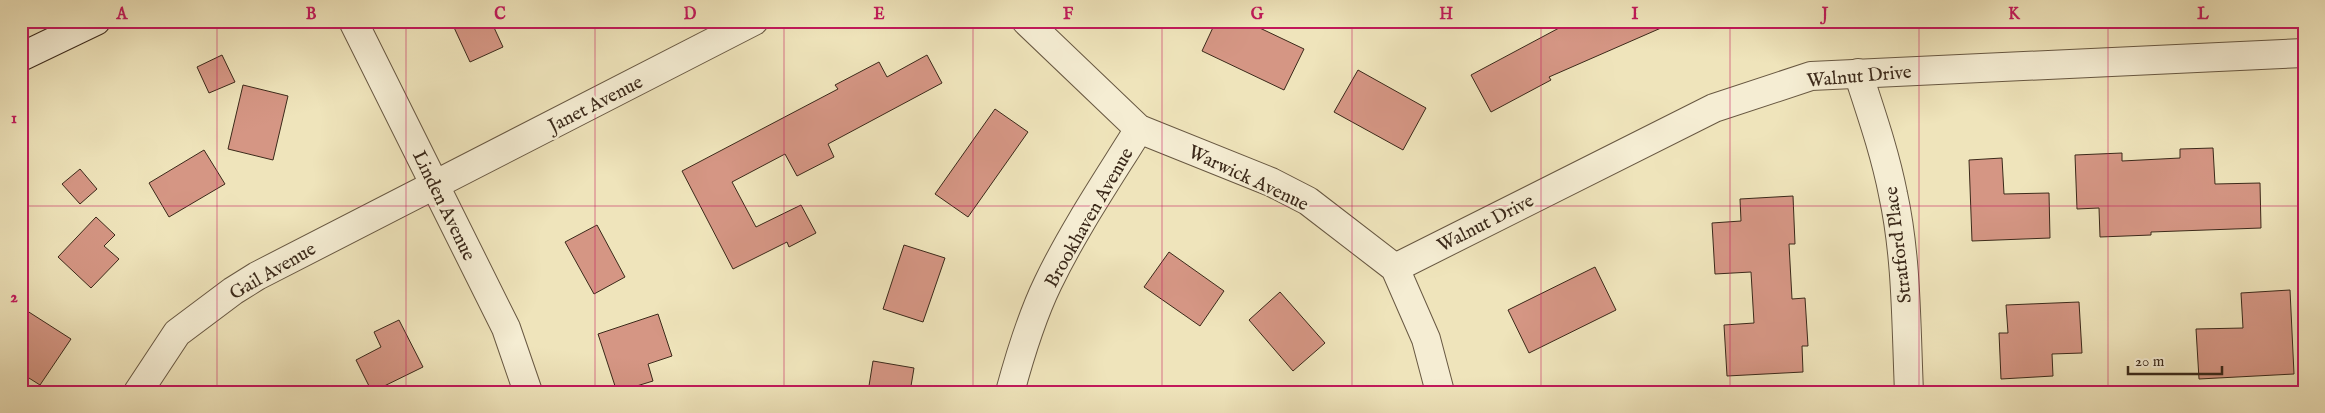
<svg xmlns="http://www.w3.org/2000/svg" width="2325" height="413" viewBox="0 0 2325 413" font-family="'IM FELL English',serif">
  <style>
    .building { fill: #d59684; stroke: #3b291a }
    .lines { fill: none; stroke-linecap: round; stroke-linejoin: round }
    .minor-casing { stroke: #685842; stroke-width: 30 }
    .secondary-casing { stroke: #3b291a; stroke-width: 30 }
    .minor { stroke: #f5edd3; stroke-width: 28 }
    .secondary { stroke: #f5edd3; stroke-width: 28 }
    .grid { fill: none; stroke: #c2185b; stroke-width: 1; stroke-opacity: 0.55 }
    .labels { text-anchor: middle; stroke-width: 5; stroke-linejoin: round; paint-order: stroke }
    .street-label { font-size: 19px; fill: #3b291a; stroke: #f5edd3 }
    .neatline { fill: none; stroke: #c2185b; stroke-width: 2 }
    .grid-label { font-size: 16px; text-anchor: middle; font-weight: bold; fill: #c2185b }
  </style>
  <rect width="100%" height="100%" fill="#efe4bb"/>
  <filter id="stains"><feTurbulence type="fractalNoise" baseFrequency=".004" numOctaves="4"/><feColorMatrix values="0 0 0 0 .2 0 0 0 0 .09 0 0 0 0 .02 0 0 0 .5 -.17"/></filter>
  <radialGradient id="worn" r=".72"><stop offset=".6" stop-color="#630" stop-opacity="0"/><stop offset="1" stop-color="#630" stop-opacity=".3"/></radialGradient>
  <g class="building">
    <path d="M451,21H491L503,47L470,62Z"/>
    <path d="M1216,21H1245L1304,49L1284,90L1202,51Z"/>
    <path d="M1556,21H1677L1549,77L1551,80L1491,112L1471,75L1559,28Z"/>
    <path d="M222,55L235,82L209,93L197,67Z"/>
    <path d="M927,55L942,83L828,144L834,157L797,176L785,154L732,182L756,227L801,205L816,233L789,247L787,242L733,269L682,171L838,89L835,85L879,62L887,77Z"/>
    <path d="M1358,70L1426,108L1403,150L1334,112Z"/>
    <path d="M243,85L288,96L273,160L228,149Z"/>
    <path d="M995,109L1028,132L968,217L935,194Z"/>
    <path d="M2213,148L2215,184L2260,183L2261,228L2151,232V235L2100,237L2099,208L2077,209L2075,155L2122,153V161L2180,158V149Z"/>
    <path d="M204,150L225,184L169,217L149,183Z"/>
    <path d="M2002,158L2004,194L2049,193L2050,238L1972,241L1969,160Z"/>
    <path d="M80,169L97,189L80,204L62,184Z"/>
    <path d="M1793,196L1795,244H1789L1792,299L1805,298L1808,346H1802L1803,372L1727,376L1724,325L1754,323L1751,272L1715,274L1712,223L1741,221L1740,199Z"/>
    <path d="M96,217L115,235L104,246L119,259L91,288L58,257Z"/>
    <path d="M597,225L625,277L594,294L565,242Z"/>
    <path d="M904,245L945,258L923,322L883,309Z"/>
    <path d="M1169,252L1224,291L1200,326L1144,287Z"/>
    <path d="M1595,267L1616,310L1529,353L1508,310Z"/>
    <path d="M2290,290L2294,374L2199,379L2196,329L2243,328L2241,293Z"/>
    <path d="M1280,292L1325,343L1293,371L1249,320Z"/>
    <path d="M2079,302L2082,353L2052,354L2053,376L2001,379L1999,333H2008L2006,305Z"/>
    <path d="M21,307L71,339L40,385L21,373Z"/>
    <path d="M658,314L672,356L648,364L653,381L617,392L598,334Z"/>
    <path d="M399,320L423,367L372,392L356,360L381,347L374,332Z"/>
    <path d="M873,361L914,368L910,392H868Z"/>
  </g>
  <g class="lines">
    <g class="minor-casing">
      <g id="minor">
        <path d="M353,21L506,328L528,392"/>
        <path d="M1026,21L1139,129L1271,182L1308,201L1395,268L1426,339L1440,392"/>
        <path d="M1858,73C1871,113 1885,153 1893,194C1907,258 1906,326 1909,392"/>
        <path d="M1395,268L1714,108L1811,76L2304,53"/>
        <path d="M138,392L177,333L233,291L257,276L754,21"/>
        <path d="M1010,392C1020,355 1031,318 1048,283C1074,229 1108,179 1139,129"/>
      </g>
    </g>
    <g class="secondary-casing">
      <path id="secondary" d="M21,57L96,21"/>
    </g>
    <use href="#minor" class="minor"/>
    <use href="#secondary" class="secondary"/>
  </g>
  <path class="grid" d="M217,21V392M406,21V392M595,21V392M784,21V392M973,21V392M1162,21V392M1352,21V392M1541,21V392M1730,21V392M1919,21V392M2108,21V392M21,206H2304"/>
  <g class="labels">
    <g class="street-label">
      <text transform="translate(1859 75) rotate(-5)" y="7">Walnut Drive</text>
      <text transform="translate(595 103) rotate(-27)" y="7">Janet Avenue</text>
      <text transform="translate(1249 177) rotate(25)" y="7">Warwick Avenue</text>
      <text transform="translate(445 205) rotate(64)" y="7">Linden Avenue</text>
      <text transform="translate(1088 217) rotate(-60)" y="7">Brookhaven Avenue</text>
      <text transform="translate(1485 222) rotate(-27)" y="7">Walnut Drive</text>
      <text transform="translate(1897 245) rotate(-97)" y="7">Stratford Place</text>
      <text transform="translate(272 270) rotate(-30)" y="7">Gail Avenue</text>
    </g>
  </g>
  <rect width="2325" height="413" fill="none" stroke="#efe4bb" stroke-width="55"/>
  <path d="M2128 366v8h94v-8" fill="none" stroke="#3b291a" stroke-width="2.5"/>
  <text x="2135" y="366" font-size="15" fill="#3b291a" stroke="#f5edd3" stroke-width="4" paint-order="stroke">20 m</text>
  <rect x="28" y="28" width="2270" height="358" class="neatline"/>
  <g class="grid-label">
    <text x="122" y="19">A</text>
    <text x="311" y="19">B</text>
    <text x="500" y="19">C</text>
    <text x="690" y="19">D</text>
    <text x="879" y="19">E</text>
    <text x="1068" y="19">F</text>
    <text x="1257" y="19">G</text>
    <text x="1446" y="19">H</text>
    <text x="1635" y="19">I</text>
    <text x="1825" y="19">J</text>
    <text x="2014" y="19">K</text>
    <text x="2203" y="19">L</text>
    <text x="14" y="123">1</text>
    <text x="14" y="302">2</text>
  </g>
  <rect width="100%" height="100%" filter="url(#stains)"/>
  <rect width="100%" height="100%" fill="url(#worn)"/>
</svg>
